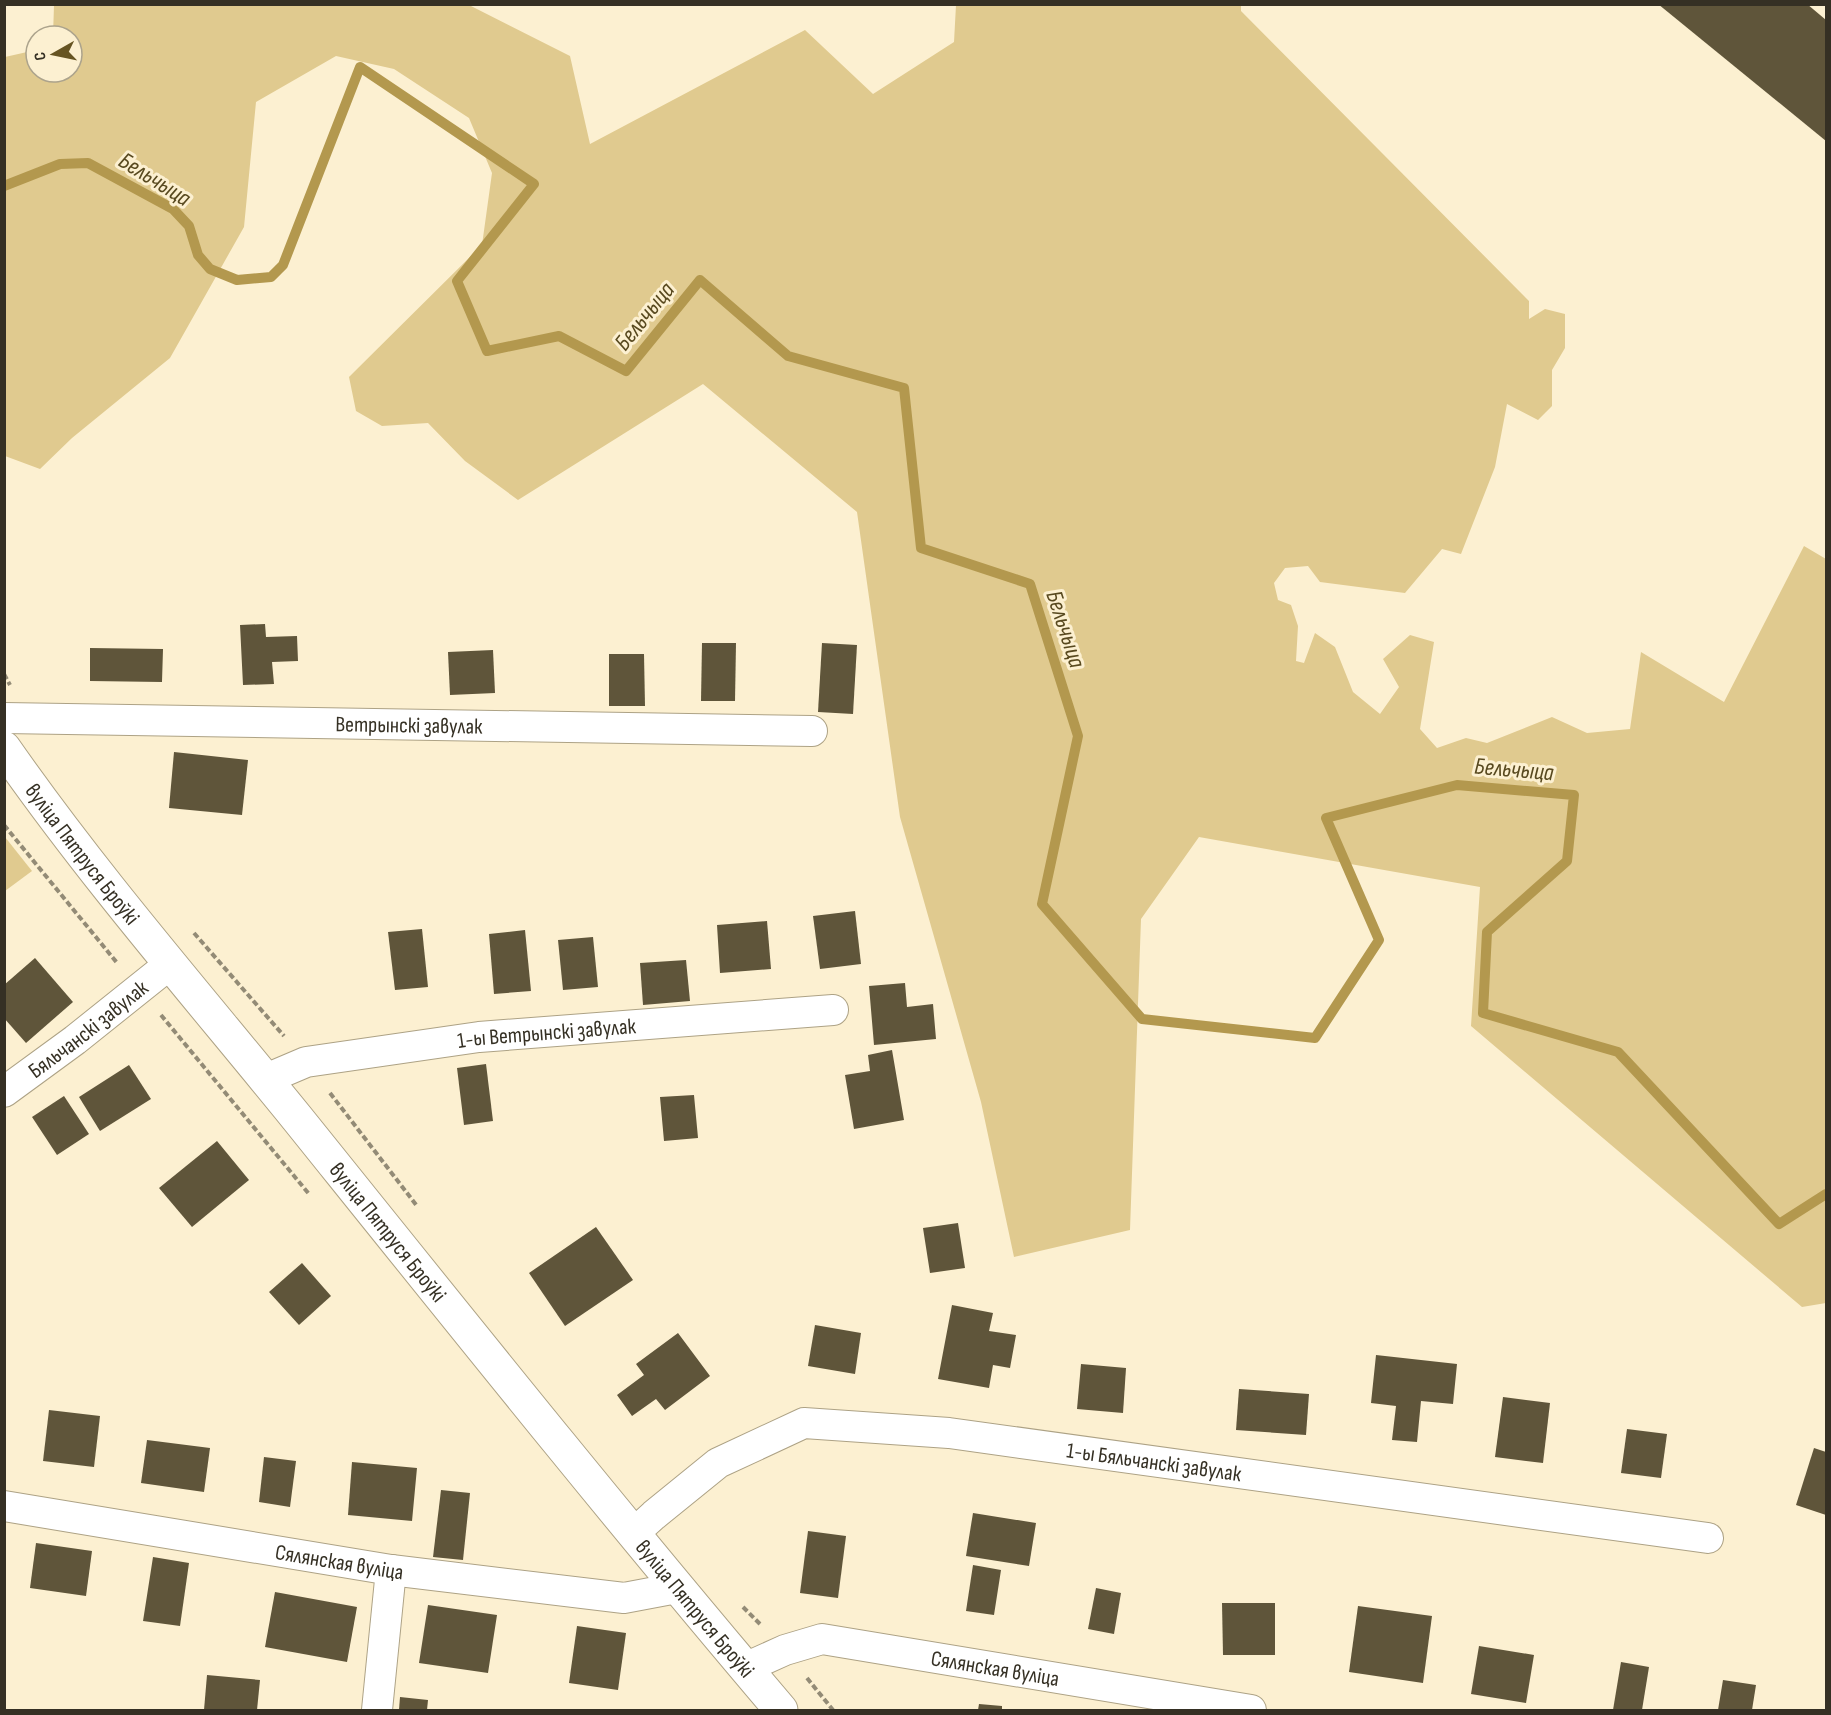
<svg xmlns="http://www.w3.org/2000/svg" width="1831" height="1715" viewBox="0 0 1831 1715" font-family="'Sofia Sans Condensed',sans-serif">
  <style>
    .green { fill: #e0ca8f }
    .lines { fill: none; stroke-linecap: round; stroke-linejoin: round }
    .stream { stroke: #b3984e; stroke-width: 10 }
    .building { fill: #5f553a }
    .minor-casing { stroke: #ada285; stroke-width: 32 }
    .secondary-casing { stroke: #ada285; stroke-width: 35 }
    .path { stroke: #938b76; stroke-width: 4; stroke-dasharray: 6 3; stroke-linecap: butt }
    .minor { stroke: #fff; stroke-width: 30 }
    .secondary { stroke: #fff; stroke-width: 33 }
    .labels { text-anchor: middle; stroke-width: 6; stroke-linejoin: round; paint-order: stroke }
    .street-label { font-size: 22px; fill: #353024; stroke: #fcf0d1 }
    .water-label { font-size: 24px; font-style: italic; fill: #58491f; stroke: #fcf0d1 }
  </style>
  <rect width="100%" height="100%" fill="#fcf0d1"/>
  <g class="green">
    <path d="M54,5H469L570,56L590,144L805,30L873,94L954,42L956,5H1241V11L1529,301V319L1545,309L1565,314V348L1552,370V406L1538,420L1507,404L1495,467L1461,554L1442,549L1405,593L1320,582L1308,566L1285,568L1274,583L1278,600L1291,605L1298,626L1296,661L1304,663L1315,633L1335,647L1353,692L1380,714L1399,687L1383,659L1410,635L1434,642L1420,729L1437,748L1466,738L1487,743L1552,717L1587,733L1630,729L1641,652L1724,702L1804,546L1826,559V1303L1802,1307L1471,1026L1480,887L1199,837L1141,919L1130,1230L1014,1257L981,1102L900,817L857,512L703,384L518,500L465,461L428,423L382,426L356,411L349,377L482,245L492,173L469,118L394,69L336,56L256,102L244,227L170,358L72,438L40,469L5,456V57L36,50V72H72V36H53Z"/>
    <path d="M5,837L32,871L5,891H4Z"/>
  </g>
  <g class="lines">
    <path class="stream" d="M4,186L60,164L88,163L173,209L189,226L198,255L210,269L237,280L271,277L283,265L360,67L534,184L457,281L487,351L559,336L626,371L700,280L788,356L904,388L921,548L1030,584L1078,736L1042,904L1142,1019L1315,1038L1379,940L1326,818L1457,785L1574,795L1567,861L1487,932L1483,1013L1618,1052L1779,1224L1826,1194"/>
  </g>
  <g class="building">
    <path d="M1658,4H1807L1826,20V141Z"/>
    <path d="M265,624L266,637L297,636L298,661L272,662L274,684L243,685L240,625Z"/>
    <path d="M702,643H736L735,701H701Z"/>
    <path d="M822,643L857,645L853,714L818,712Z"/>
    <path d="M90,648L163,649L162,682L90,681Z"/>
    <path d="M493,650L495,693L450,695L448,652Z"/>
    <path d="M609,654H644L645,706H609Z"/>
    <path d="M174,752L248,760L242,815L169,808Z"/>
    <path d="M855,911L861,964L820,969L813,916Z"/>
    <path d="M767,921L771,969L720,973L717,925Z"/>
    <path d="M422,929L428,987L395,990L388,932Z"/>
    <path d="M525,930L531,991L494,994L489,934Z"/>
    <path d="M593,937L598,987L563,990L558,940Z"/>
    <path d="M35,958L73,1002L26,1043L4,1018V985Z"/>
    <path d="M686,960L690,1001L643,1005L640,963Z"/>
    <path d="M905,983L907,1007L933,1004L936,1039L874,1045L869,986Z"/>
    <path d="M892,1050L904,1120L854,1129L845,1075L870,1071L868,1055Z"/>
    <path d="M486,1064L493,1121L464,1125L457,1068Z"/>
    <path d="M129,1065L151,1099L100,1131L79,1097Z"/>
    <path d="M694,1095L698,1138L664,1141L660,1097Z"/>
    <path d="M64,1096L89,1134L57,1155L32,1117Z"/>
    <path d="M217,1141L249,1180L192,1227L159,1188Z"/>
    <path d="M958,1223L965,1268L930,1273L923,1228Z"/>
    <path d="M596,1227L633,1280L565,1326L529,1273Z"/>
    <path d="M302,1263L331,1296L299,1325L269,1292Z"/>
    <path d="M952,1305L993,1313L989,1331L1016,1335L1010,1368L993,1365L989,1388L938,1379Z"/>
    <path d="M815,1325L861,1333L855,1374L808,1366Z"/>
    <path d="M678,1333L710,1376L665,1410L656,1399L632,1416L617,1395L644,1375L636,1364Z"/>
    <path d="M1376,1355L1457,1364L1453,1404L1421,1401L1417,1442L1392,1440L1396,1406L1371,1403Z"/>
    <path d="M1081,1364L1126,1368L1123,1413L1077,1409Z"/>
    <path d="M1239,1389L1309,1394L1306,1435L1236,1430Z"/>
    <path d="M1503,1397L1550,1403L1543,1463L1495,1457Z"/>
    <path d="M49,1410L100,1416L94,1467L43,1461Z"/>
    <path d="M1627,1429L1667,1434L1661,1478L1621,1473Z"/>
    <path d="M147,1440L210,1448L204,1492L141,1483Z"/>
    <path d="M1814,1448L1826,1452V1515L1796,1505Z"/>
    <path d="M264,1457L296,1461L290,1507L259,1502Z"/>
    <path d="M352,1462L417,1468L412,1521L348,1515Z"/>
    <path d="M441,1490L470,1493L463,1560L433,1557Z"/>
    <path d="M973,1513L1036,1523L1029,1566L966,1556Z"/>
    <path d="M808,1531L846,1536L838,1598L800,1593Z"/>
    <path d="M36,1543L92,1551L86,1596L30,1588Z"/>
    <path d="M153,1557L189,1563L180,1626L143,1621Z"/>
    <path d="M973,1565L1001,1570L994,1615L966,1611Z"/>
    <path d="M1096,1588L1121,1593L1114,1634L1088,1629Z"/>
    <path d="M275,1592L357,1607L347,1662L265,1647Z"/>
    <path d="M1222,1603H1275V1655H1223Z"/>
    <path d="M428,1605L497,1615L488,1673L419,1663Z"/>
    <path d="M1358,1606L1432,1616L1423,1683L1349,1672Z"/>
    <path d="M577,1626L626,1633L618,1690L569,1683Z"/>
    <path d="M1479,1646L1534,1655L1526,1703L1471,1694Z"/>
    <path d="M1621,1662L1649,1667L1642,1710H1613Z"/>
    <path d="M207,1675L260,1680L257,1710H204Z"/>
    <path d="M1723,1680L1756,1685L1752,1710H1718Z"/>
    <path d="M400,1697L428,1700L427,1710H399Z"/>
    <path d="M979,1704L1002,1706V1710H978Z"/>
  </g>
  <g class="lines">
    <g class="minor-casing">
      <g id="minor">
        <path id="s1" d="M4,718L812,731"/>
        <path id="s2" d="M266,1079L306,1062L479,1037L833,1010"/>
        <path id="s3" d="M4,1092L75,1040L170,964"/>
        <path id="s4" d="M4,1506L391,1570L624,1598L677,1588"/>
        <path id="s5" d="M633,1534L654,1515L718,1463L804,1423L949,1433L1708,1538"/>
        <path id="s6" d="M745,1668L785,1650L822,1639L1251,1710"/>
        <path d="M377,1710L391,1570"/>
      </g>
    </g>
    <g class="secondary-casing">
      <g id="secondary">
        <path id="s7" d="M4,748C94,877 198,996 297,1118C457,1317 616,1516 781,1710"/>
      </g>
    </g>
    <g class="path">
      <path d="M4,674L10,685"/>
      <path d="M4,825L118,964"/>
      <path d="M194,933L284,1036"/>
      <path d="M161,1015L309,1194"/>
      <path d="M330,1093L417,1206"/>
      <path d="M743,1607L761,1625"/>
      <path d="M807,1678L833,1710"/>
    </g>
    <use href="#minor" class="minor"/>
    <use href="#secondary" class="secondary"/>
  </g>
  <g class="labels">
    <g class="street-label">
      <text dy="8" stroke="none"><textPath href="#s1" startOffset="405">Ветрынскі завулак</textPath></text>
      <text dy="8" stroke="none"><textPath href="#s7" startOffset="132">вуліца Пятруся Броўкі</textPath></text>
      <text dy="8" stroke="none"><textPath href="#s3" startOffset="105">Бяльчанскі завулак</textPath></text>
      <text dy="8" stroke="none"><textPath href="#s2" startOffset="286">1-ы Ветрынскі завулак</textPath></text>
      <text dy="8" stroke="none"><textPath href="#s7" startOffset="618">вуліца Пятруся Броўкі</textPath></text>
      <text dy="8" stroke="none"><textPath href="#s5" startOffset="558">1-ы Бяльчанскі завулак</textPath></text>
      <text dy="8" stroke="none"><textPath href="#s4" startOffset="340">Сялянская вуліца</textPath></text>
      <text dy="8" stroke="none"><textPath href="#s7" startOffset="1104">вуліца Пятруся Броўкі</textPath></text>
      <text dy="8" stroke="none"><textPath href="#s6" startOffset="258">Сялянская вуліца</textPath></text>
    </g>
    <g class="water-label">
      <text transform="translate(155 179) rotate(32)" y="8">Бельчыца</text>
      <text transform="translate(644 316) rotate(-51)" y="8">Бельчыца</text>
      <text transform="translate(1066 629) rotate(72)" y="8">Бельчыца</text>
      <text transform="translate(1514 769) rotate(5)" y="8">Бельчыца</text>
    </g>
  </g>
  <rect width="1831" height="1715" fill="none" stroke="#353024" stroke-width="12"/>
  <g transform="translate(54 54) rotate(261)"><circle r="28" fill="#fcf0d1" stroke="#aca38c" stroke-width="1.5"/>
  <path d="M0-4.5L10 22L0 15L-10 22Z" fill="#665422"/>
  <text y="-9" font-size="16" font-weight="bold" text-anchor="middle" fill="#353024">С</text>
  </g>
</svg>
